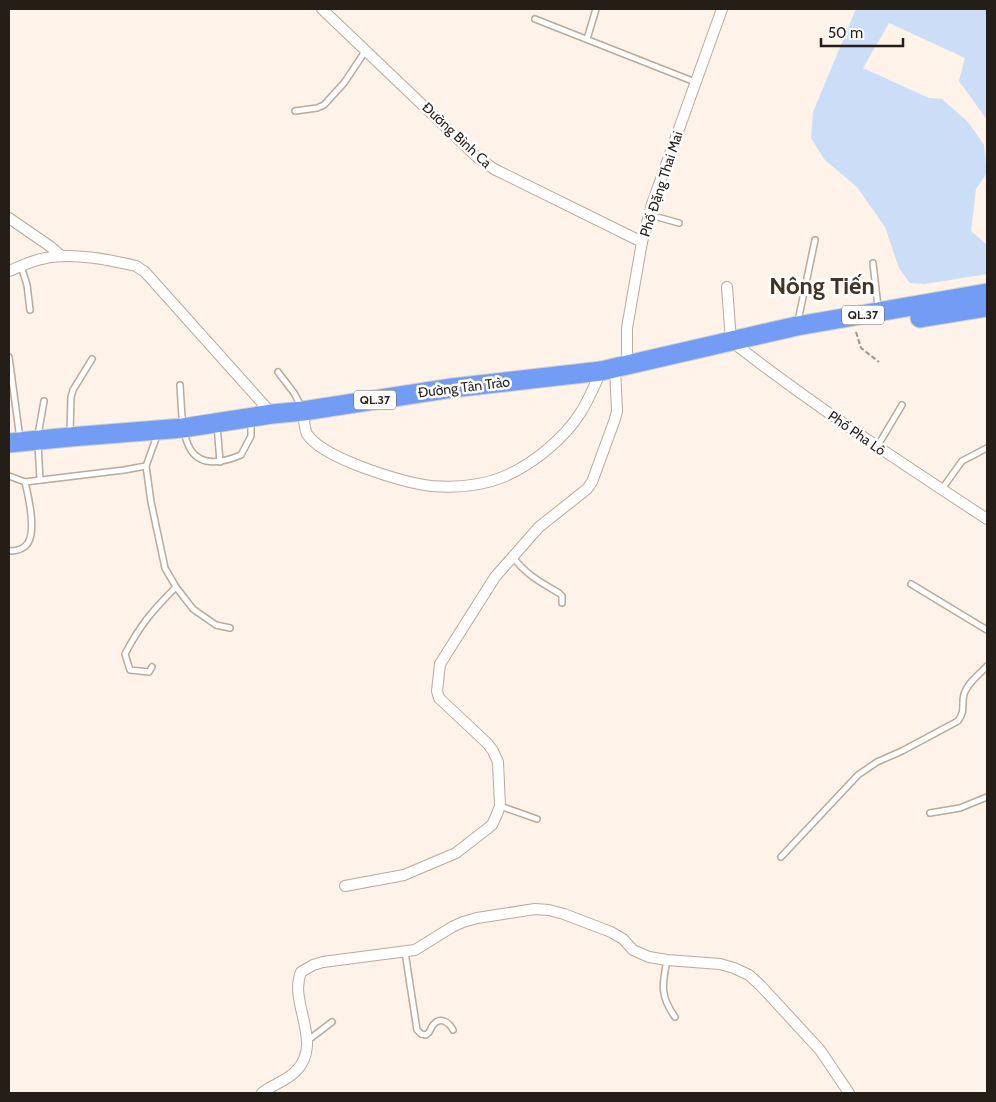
<svg xmlns="http://www.w3.org/2000/svg" width="996" height="1102" viewBox="0 0 996 1102" font-family="Cabin,sans-serif">
  <style>
    .water { fill: #ccddf8 }
    .lines { fill: none; stroke-linecap: round; stroke-linejoin: round }
    .lane-casing { stroke: #bba99a; stroke-width: 8 }
    .street-casing { stroke: #bba99a; stroke-width: 12 }
    .highway-casing { stroke: #d3d2d1; stroke-width: 21 }
    .path { stroke: #9f958e; stroke-width: 2; stroke-dasharray: 5 2.5; stroke-linecap: butt }
    .lane { stroke: #fff; stroke-width: 5 }
    .street { stroke: #fff; stroke-width: 10 }
    .highway { stroke: #739cf5; stroke-width: 19 }
    .labels { text-anchor: middle; stroke-width: 5; stroke-linejoin: round; paint-order: stroke }
    .shield { fill: #fff; stroke: #66615d; stroke-width: 1 }
    .shield-label { font-size: 12px; font-weight: bold; fill: #241d18 }
    .street-label { font-size: 14px; fill: #241d18; stroke: #fff }
    .town-label { font-size: 24px; font-weight: bold; fill: #423327; stroke: #fff }
  </style>
  <rect width="100%" height="100%" fill="#fef2e9"/>
  <path class="water" d="M856,9H987V120L959,81L965,58L889,23L863,68L929,98L942,99L968,122L984,145L987,173L976,189L971,231L987,245V274L925,284L910,283L899,268L885,227L857,187L825,160L811,138L813,112Z"/>
  <g class="lines">
    <g class="lane-casing">
      <g id="lane">
        <path d="M535,19L695,82"/>
        <path d="M587,39L596,9"/>
        <path d="M295,111L317,108L324,105L344,83L366,50"/>
        <path d="M650,215L679,223"/>
        <path d="M873,263L878,307"/>
        <path d="M21,266L27,285L30,310"/>
        <path d="M798,321L815,240"/>
        <path d="M9,357L20,439"/>
        <path d="M278,372L294,393L301,406"/>
        <path d="M180,385C183,427 179,481 241,455L251,436V420"/>
        <path d="M217,425L220,462"/>
        <path d="M70,434L71,397L73,390L92,359"/>
        <path d="M38,435L44,401"/>
        <path d="M38,444L40,480"/>
        <path d="M877,447L902,405"/>
        <path d="M146,466L151,502L165,568L176,587L193,609L216,625L230,628"/>
        <path d="M9,476L25,482L124,470L146,466L158,433"/>
        <path d="M942,489L962,461L987,448"/>
        <path d="M9,551C13,551 20,550 24,547C39,538 28,495 25,482"/>
        <path d="M513,557C525,574 542,583 559,593L562,596V603"/>
        <path d="M911,584L987,630"/>
        <path d="M152,667L149,672L130,670L125,654C140,625 153,610 176,587"/>
        <path d="M500,806L537,819"/>
        <path d="M930,813L960,808L987,797"/>
        <path d="M781,857L858,775L877,762L902,751L958,721C966,710 961,705 964,694C968,682 979,675 987,666"/>
        <path d="M405,952L417,1030L421,1034L426,1035C431,1032 430,1029 433,1025C440,1016 449,1022 453,1030"/>
        <path d="M667,960C662,985 660,996 675,1017"/>
        <path d="M307,1041L332,1022"/>
      </g>
    </g>
    <g class="street-casing">
      <g id="street">
        <path d="M322,9L477,157L494,169L642,242"/>
        <path d="M9,218L51,247L61,256"/>
        <path d="M9,271C21,266 33,260 46,258C72,252 110,260 136,266L145,272L272,414"/>
        <path d="M727,287L731,341C813,405 900,462 987,519"/>
        <path d="M627,365V328L642,242L652,204L722,9"/>
        <path d="M303,411C304,418 304,428 307,434C322,458 403,483 431,486C455,488 481,486 503,477C532,465 564,439 581,412C589,399 595,385 601,371"/>
        <path d="M345,886L404,875L456,853L492,825L497,814L500,806L498,762L493,751L488,744L439,698L437,691L440,664L495,577L539,527L587,489L592,482L615,419L617,411L615,368"/>
        <path d="M262,1093C272,1085 286,1081 295,1072C325,1044 288,1003 301,972L313,965L323,962L415,950L452,927L463,922L477,918L535,909L549,910L564,914L611,932L623,939L633,950L649,957L667,960L720,964L734,968L749,975L761,986L820,1050L849,1093"/>
      </g>
    </g>
    <g class="highway-casing">
      <g id="highway">
        <path d="M920,318L987,307"/>
        <path d="M9,443L70,437L183,428L272,414L303,411L452,388L601,371L797,326L987,293"/>
      </g>
    </g>
    <path class="path" d="M856,332L861,348L879,362"/>
    <use href="#lane" class="lane"/>
    <use href="#street" class="street"/>
    <use href="#highway" class="highway"/>
  </g>
  <g class="labels">
    <g class="shield">
      <rect x="842" y="305.5" width="42" height="19" rx="4"/>
      <rect x="354" y="390.5" width="42" height="19" rx="4"/>
    </g>
    <g class="shield-label">
      <text x="863" y="319">QL.37</text>
      <text x="375" y="404">QL.37</text>
    </g>
    <g class="street-label">
      <text transform="translate(457 135) rotate(43)" y="5">Đường Bình Ca</text>
      <text transform="translate(661 184) rotate(-72)" y="5">Phố Đặng Thai Mai</text>
      <text transform="translate(464 387) rotate(-7)" y="5">Đường Tân Trào</text>
      <text transform="translate(857 433) rotate(35)" y="5">Phố Pha Lô</text>
    </g>
    <g class="town-label">
      <text x="822" y="294">Nông Tiến</text>
    </g>
  </g>
  <rect width="996" height="1102" fill="none" stroke="#241d18" stroke-width="20"/>
  <path d="M821 38v8h82v-8" fill="none" stroke="#241d18" stroke-width="2.5"/>
  <text x="828" y="38" font-size="15" fill="#241d18" stroke="#ffffff" stroke-width="4" paint-order="stroke">50 m</text>
</svg>
